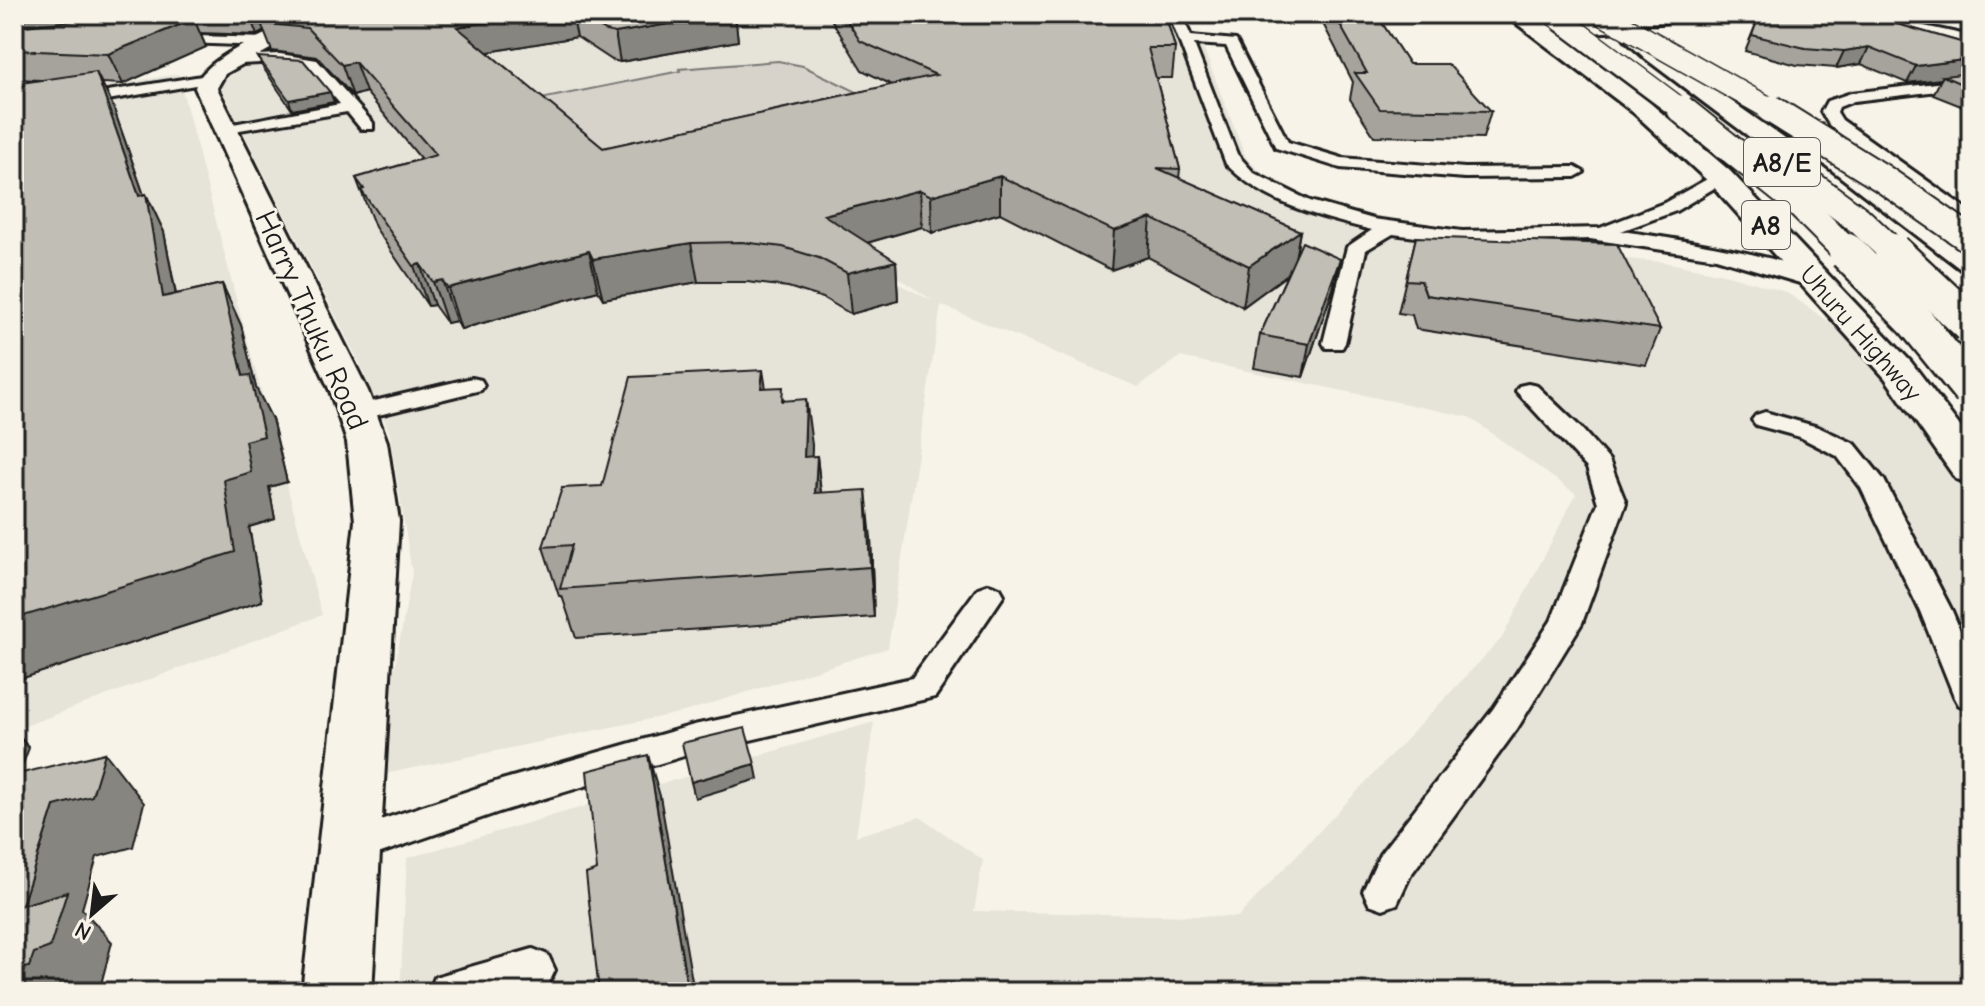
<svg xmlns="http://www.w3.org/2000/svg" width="1985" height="1006" viewBox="0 0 1985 1006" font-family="'Comic Neue',sans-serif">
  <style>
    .built { fill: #e6e3d9; fill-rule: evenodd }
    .green { fill: #d7d3cb; stroke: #7a7874; stroke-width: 2 }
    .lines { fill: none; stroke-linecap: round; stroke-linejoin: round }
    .lane-casing { stroke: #1c1c1c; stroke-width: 6 }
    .street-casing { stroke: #1c1c1c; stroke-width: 6 }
    .secondary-casing { stroke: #1c1c1c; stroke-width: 6 }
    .highway-casing { stroke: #1c1c1c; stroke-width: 6 }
    .lane { fill: #f7f3e8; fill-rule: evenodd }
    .street { fill: #f7f3e8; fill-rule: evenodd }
    .secondary { fill: #f7f3e8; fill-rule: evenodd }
    .highway { fill: #f7f3e8; fill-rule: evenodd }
    .highway-bridge-far2-casing { stroke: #1c1c1c; stroke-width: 24; stroke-linecap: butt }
    .highway-bridge-far1-casing { stroke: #1c1c1c; stroke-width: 31; stroke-linecap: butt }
    .highway-bridge-casing { stroke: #1c1c1c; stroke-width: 41; stroke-linecap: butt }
    .highway-bridge-far2 { stroke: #f7f3e8; stroke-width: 21 }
    .highway-bridge-far1 { stroke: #f7f3e8; stroke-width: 27 }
    .highway-bridge { stroke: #f7f3e8; stroke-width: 36 }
    .wall { fill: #a5a39c; stroke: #1c1c1c; stroke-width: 2 }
    .shaded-wall { fill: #86857f; stroke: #1c1c1c; stroke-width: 2 }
    .building { fill: #c0beb5; stroke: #1c1c1c; stroke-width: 2 }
    .labels { text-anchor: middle; stroke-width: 6; stroke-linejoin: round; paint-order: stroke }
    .far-street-label { font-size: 26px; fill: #1c1c1c; stroke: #f7f3e8 }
    .shield { fill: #f7f3e8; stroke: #5e5c59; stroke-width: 2 }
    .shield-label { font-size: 28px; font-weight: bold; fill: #1c1c1c }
    .street-label { font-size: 30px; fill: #1c1c1c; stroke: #f7f3e8 }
  </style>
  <rect width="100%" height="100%" fill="#f7f3e8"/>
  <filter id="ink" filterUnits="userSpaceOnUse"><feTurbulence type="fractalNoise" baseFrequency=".0125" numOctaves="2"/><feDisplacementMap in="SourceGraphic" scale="16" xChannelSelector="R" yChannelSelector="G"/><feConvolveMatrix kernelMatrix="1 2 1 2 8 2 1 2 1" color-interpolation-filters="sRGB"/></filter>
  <g filter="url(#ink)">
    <g class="built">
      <path d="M340,14H1186L1193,35L1199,37L1246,158L1263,174L1294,192L1335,210L1369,219L1463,231L1559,230L1586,256L1664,262L1728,275L1786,292L1835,326L1874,359L1971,491V992H400L407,858L874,722L856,836L920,817L983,860L974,911L1238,917L1502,638L1576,494L1469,417L1180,357L1138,387L941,305L888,648L684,712L375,776L412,573L390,434L360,364L219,84L228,69ZM802,236L874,262L932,300H931Z"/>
      <path d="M178,74L238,306L322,615L14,730V101Z"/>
    </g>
    <path class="green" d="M778,61L803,66L884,105L622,181L521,103L680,71L679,69Z"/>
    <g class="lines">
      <g class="lane-casing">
        <g id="lane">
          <path d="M1169,14H1181L1191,36L1236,40L1288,142L1342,158L1465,168L1575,167L1584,172L1575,177L1465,178L1340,168L1276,148L1226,46L1194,44L1237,154L1254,173L1310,201L1373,219L1462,231L1600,228L1664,203L1720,172L1729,177L1726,181L1676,211L1621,231C1658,236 1811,259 1830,283L1820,289L1716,258L1590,239L1462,243L1393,234L1366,250L1345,343L1342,348H1326L1323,343L1347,247L1372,230C1319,217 1265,204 1226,164Z"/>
          <path d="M1955,14H1969L1971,26Z"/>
          <path d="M164,35L267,38L273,42L267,46L159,42V36Z"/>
          <path d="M280,54L317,60L373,123V129H361L347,112L222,133V127L228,125L340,104L308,66L280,62L240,64L233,60L240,56Z"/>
          <path d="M208,75L215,79L213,82L14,116V106Z"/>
          <path d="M1971,79V87L1854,101L1839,107L1837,112L1842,120L1971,212V227L1964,225L1830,126L1821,112L1827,101L1851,93Z"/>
          <path d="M472,378L481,380L484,385L481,390L358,420L349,417L345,412L349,407Z"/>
          <path d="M1528,384L1537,386L1579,426L1609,460L1626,503L1582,623L1517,729L1410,876L1397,904L1383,909L1369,904L1363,891L1380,854L1493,709L1551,621L1598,503L1587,468L1516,391L1519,386Z"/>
          <path d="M1765,412L1818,427L1855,444L1884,480L1952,611L1971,656V709L1959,705L1954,696L1920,611L1861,488L1837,456L1800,437L1756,425L1752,420L1756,415Z"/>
          <path d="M989,584L1000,588L1004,595L935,697L694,753L499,812L349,864L335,859L329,847L335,835L498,781L694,725L912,678L978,588Z"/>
          <path d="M533,949L548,955L555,970L548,985L528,992H429L435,977Z"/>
        </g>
      </g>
      <g class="street-casing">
        <path id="street" d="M309,14H333L225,74L217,88L368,391L387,442L399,521L372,992H302L355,521L347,442L330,391L195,88C202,56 280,29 309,14Z"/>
      </g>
      <g class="secondary-casing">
        <g id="secondary">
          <path d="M1633,14H1686C1676,24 1647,25 1633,21Z"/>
          <path d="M1832,14H1868L1971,36V48L1841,20Z"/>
        </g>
      </g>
      <g class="highway-casing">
        <path id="highway" d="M1527,14C1553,18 1579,23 1605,21C1622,20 1631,14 1649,14L1642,23V34L1660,51L1802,151L1971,281V307L1959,304L1784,163L1646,59L1625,40L1622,31L1588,33L1553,30L1650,103L1730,171L1911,362L1971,441V483L1956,479L1885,378L1710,183L1634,113L1512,20L1515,16Z"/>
      </g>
      <use href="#lane" class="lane"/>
      <use href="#street" class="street"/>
      <use href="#secondary" class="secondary"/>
      <use href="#highway" class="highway"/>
      <g class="highway-bridge-far2-casing">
        <g id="highway-bridge-far2">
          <path d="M1553,14L1683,111"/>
          <path d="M1602,14L1774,111"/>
        </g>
      </g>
      <g class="highway-bridge-far1-casing">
        <g id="highway-bridge-far1">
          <path d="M1681,109L1797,202L1849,254"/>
          <path d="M1771,109L1882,178L1971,240"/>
          <path d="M1810,184L1859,220L1895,254"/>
        </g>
      </g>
      <g class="highway-bridge-casing">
        <g id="highway-bridge">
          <path d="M1847,252L1914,320L1971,390"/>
          <path d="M1893,252L1971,325"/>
        </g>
      </g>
      <use href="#highway-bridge-far2" class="highway-bridge-far2"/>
      <use href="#highway-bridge-far1" class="highway-bridge-far1"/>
      <use href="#highway-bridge" class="highway-bridge"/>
    </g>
    <g class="wall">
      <path d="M14,14H735L738,41L620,62L612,60L577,37L487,52L603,148L892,85L862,70L828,14H1165L1175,48L1172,78H1156L1180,169L1179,178L1300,231L1296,255L1340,259L1333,289L1303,377L1254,368L1260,335L1287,275L1243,307L1148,257L1111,270L1000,213L932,233L922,227L867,243L896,261L898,301L851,314L823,298L788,287L747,282H698L603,299L598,291L461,329L456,321L447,323L434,305L428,306L375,227L356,178L421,159L366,92L353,96L317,57L272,51L264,31L257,35L200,33L206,47L123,84L102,83L112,104L144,195L146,194L164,232L176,294L222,284L241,325L256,388L272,419L287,482L269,487L275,519L249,527L262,601L14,681V84L41,80L14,79Z"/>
      <path d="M1318,14H1376L1409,64L1491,111L1483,138L1374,136L1350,99L1353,82Z"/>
      <path d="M1760,14L1890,22L1971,45V110L1933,95L1941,79L1907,83L1861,64L1836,68L1797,65L1745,51Z"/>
      <path d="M258,57L334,102L292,110L262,66Z"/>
      <path d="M1416,237L1660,329L1646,365L1416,329L1412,315L1398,313Z"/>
      <path d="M766,388L784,400L812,445L811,457L817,456L821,493L871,538L874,617L576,638L562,596H559L543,547L602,486Z"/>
    </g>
    <g class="shaded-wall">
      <path d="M14,14H118L126,31L14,43Z"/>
      <path d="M249,14H302L261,23L264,31L257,35Z"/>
      <path d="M540,14H572L577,37L465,56L457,27Z"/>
      <path d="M727,14H735L738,41L620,62L615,33Z"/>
      <path d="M194,19L206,47L123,84L108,54Z"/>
      <path d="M1869,47L1861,64L1836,68L1844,51Z"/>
      <path d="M1971,59V76H1943L1941,79L1907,83L1916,66Z"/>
      <path d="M355,62L366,92L353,96L342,65Z"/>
      <path d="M96,72L112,104L147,204L146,194L164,232L184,339L163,297L139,196Z"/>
      <path d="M330,92L334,102L292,110L289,100Z"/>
      <path d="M1000,176V213L932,233L931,196Z"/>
      <path d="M920,190L922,227L828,254L824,215Z"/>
      <path d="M1151,218L1148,257L1111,270L1114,231Z"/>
      <path d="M1300,231L1293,270L1243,307L1249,266Z"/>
      <path d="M691,243L698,282L603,299L593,259Z"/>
      <path d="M589,251L598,291L461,329L448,288Z"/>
      <path d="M1340,259L1333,289L1303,377L1309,344Z"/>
      <path d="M896,261L898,301L851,314L847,273Z"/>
      <path d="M420,264L434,305L428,306L414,266Z"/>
      <path d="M442,280L456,321L447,323L433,282Z"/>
      <path d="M222,284L241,325L256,388L272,419L287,482L269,487L275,519L249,527L262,601L14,681V619L224,480L245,441L243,376Z"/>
      <path d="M763,370L770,415L761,388Z"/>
      <path d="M806,399L812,445L810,504L804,457Z"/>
      <path d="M817,456L822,504L815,493Z"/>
      <path d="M866,490L871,538L874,617L870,567Z"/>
      <path d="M14,730L29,748L14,787Z"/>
      <path d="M105,753L144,803L133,847L97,857L82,909L112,942L99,992H14V971L22,905L54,806Z"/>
      <path d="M648,755L660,796L694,992H688Z"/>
      <path d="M755,764L758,779L695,798L691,782Z"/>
    </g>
    <g class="building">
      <path d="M278,14H540L457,27L603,148L936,75L860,41L843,14H1165L1175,48H1148L1180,169L1157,168L1300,231L1249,266L1151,218L1114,231L1000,176L931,196L920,190L824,215L896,261L847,273L819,258L783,247L742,242L691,243L593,259L589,251L448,288L442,280L433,282L420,264L414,266L361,190L364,189L356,178L436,155L355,62L342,65L307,28L261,23Z"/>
      <path d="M578,14H727L615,33L606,31Z"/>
      <path d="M1334,14H1376L1409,64H1448L1491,111L1380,109L1355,73H1367Z"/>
      <path d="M1760,14H1881L1891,16L1890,22L1971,45V59L1916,66L1869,47L1844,51L1805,48L1752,35Z"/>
      <path d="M113,17L194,19L108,54L14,50V27Z"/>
      <path d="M258,57L303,60L330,92L289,100Z"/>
      <path d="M96,72L139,196L146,194L163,297L222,284L243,376L250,375L264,436L245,441L251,472L224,480L235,552L14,619V84Z"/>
      <path d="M1971,73V88L1943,76Z"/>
      <path d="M1416,237L1617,244L1660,329L1426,295L1421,281L1406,280Z"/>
      <path d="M1302,242L1340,259L1309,344L1260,335Z"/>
      <path d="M763,370L761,388L783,387L782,401L806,399L804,457L817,456L815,493L866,490L870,567L560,589L572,545L543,547L562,488L602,486L631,377Z"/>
      <path d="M745,728L755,764L691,782L682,743Z"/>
      <path d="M105,753L92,796L54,806L22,905L67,892L50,947L34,953L29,967L14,971V775Z"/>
      <path d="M648,755L688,992H599L586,874L597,870L587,771Z"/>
    </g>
  </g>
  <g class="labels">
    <g class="far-street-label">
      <text transform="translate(1861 333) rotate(49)" y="9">Uhuru Highway</text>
    </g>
    <g class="shield">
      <rect x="1744" y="138" width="76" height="48" rx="6"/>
      <rect x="1742" y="201" width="48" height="48" rx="6"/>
    </g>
    <g class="shield-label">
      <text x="1782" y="172">A8/E</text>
      <text x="1766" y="235">A8</text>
    </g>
    <g class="street-label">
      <text transform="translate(312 320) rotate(66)" y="10">Harry Thuku Road</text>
    </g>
  </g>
  <rect width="1985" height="1006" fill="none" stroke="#f7f3e8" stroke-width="48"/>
  <rect x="24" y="24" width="1937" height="958" fill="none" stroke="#1c1c1c" stroke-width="3" filter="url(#ink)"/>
  <g transform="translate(92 914) rotate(208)" stroke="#f7f3e8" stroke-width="6" paint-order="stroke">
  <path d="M0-6L14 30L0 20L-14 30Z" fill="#1c1c1c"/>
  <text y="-12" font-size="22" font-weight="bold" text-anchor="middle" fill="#1c1c1c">N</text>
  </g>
</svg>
